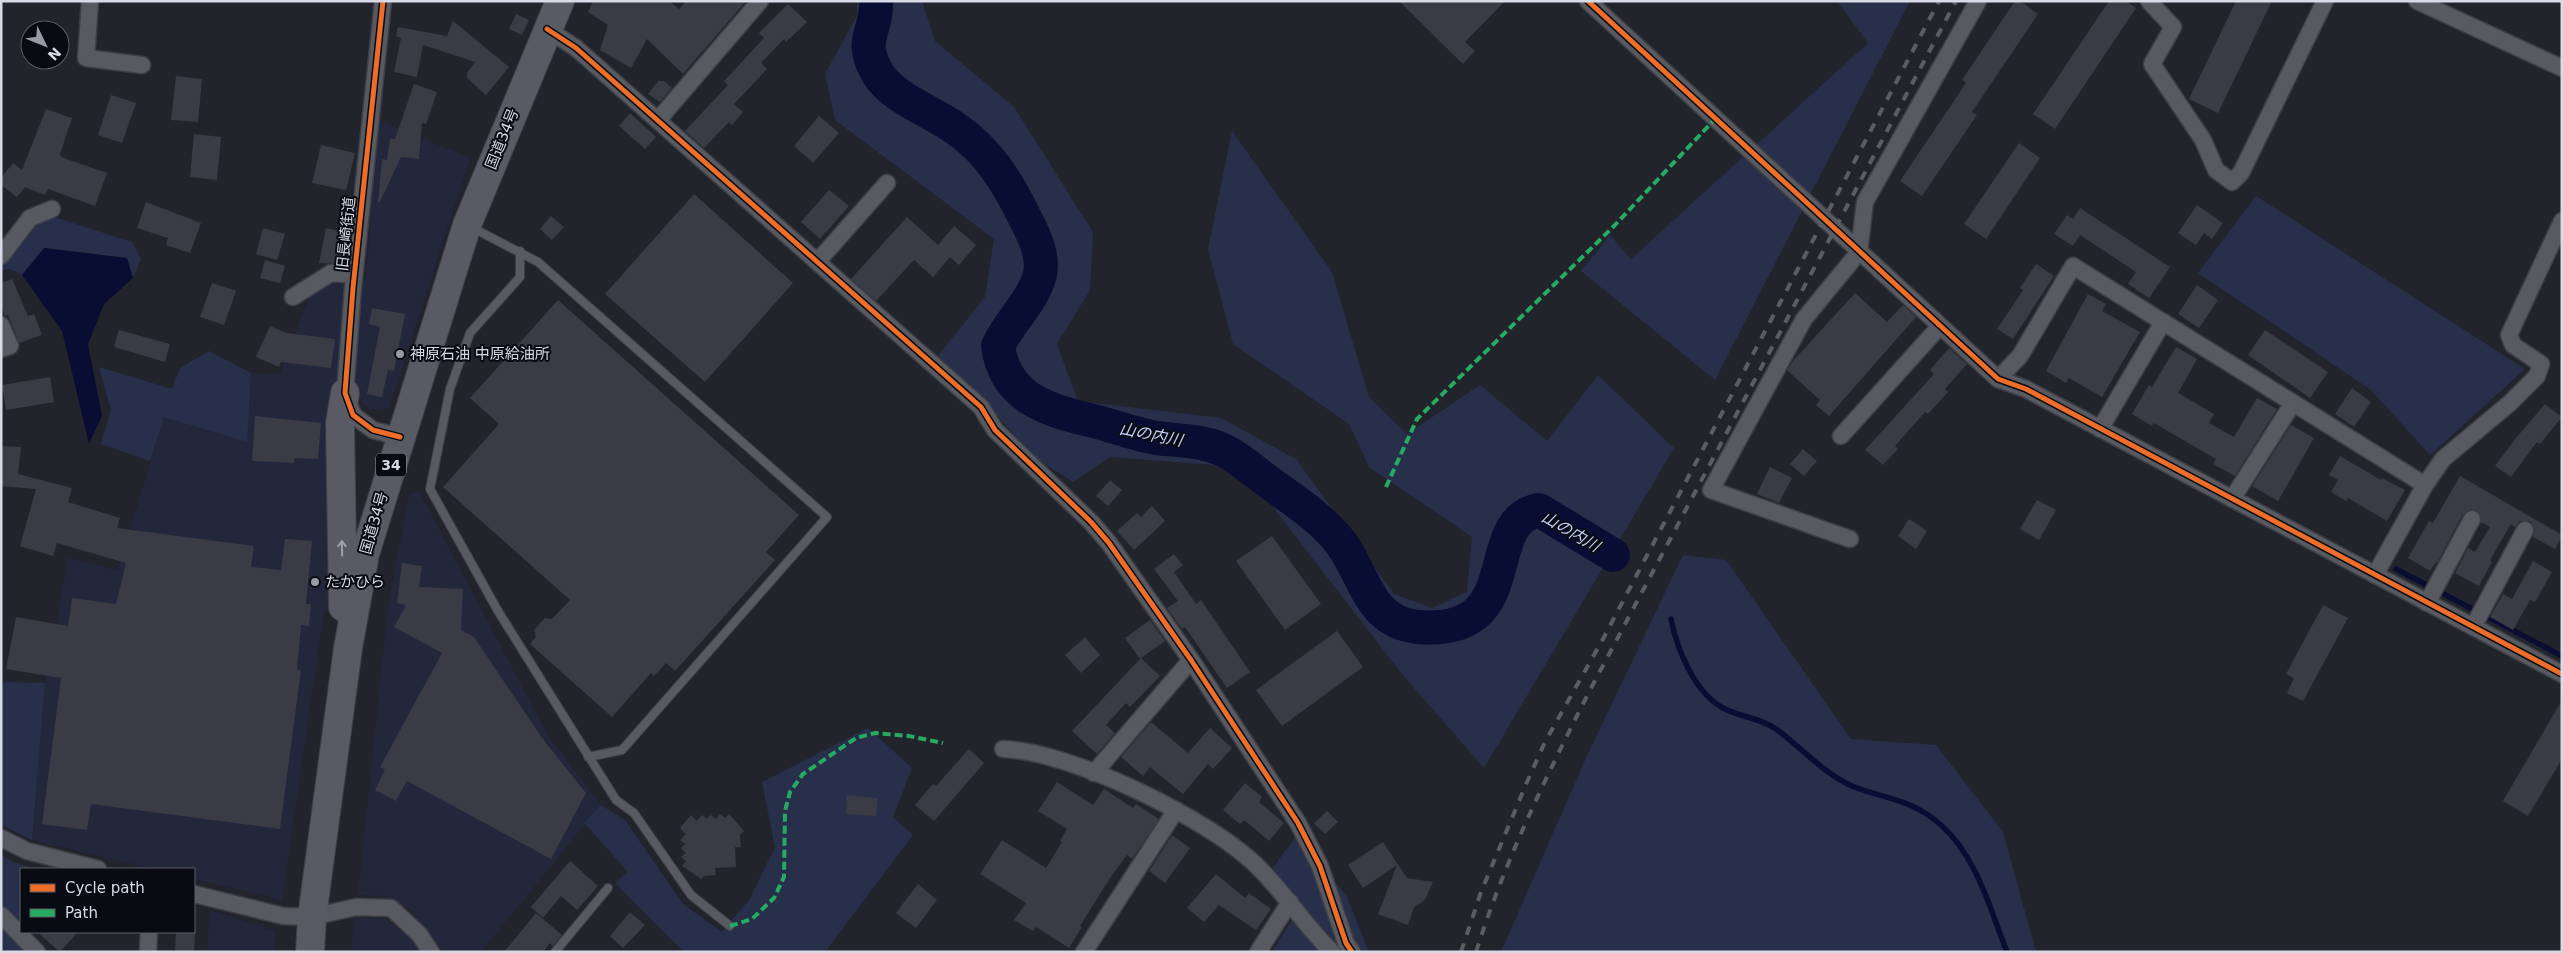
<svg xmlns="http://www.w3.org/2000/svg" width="2563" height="953" viewBox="0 0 2563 953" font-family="'DejaVu Sans','Noto Sans JP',sans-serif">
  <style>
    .built { fill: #22273c }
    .green { fill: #282f4a }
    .water { fill: #090d33 }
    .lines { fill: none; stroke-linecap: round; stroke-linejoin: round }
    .stream { stroke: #090d33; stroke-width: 5.5 }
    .river { stroke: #090d33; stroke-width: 34 }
    .building { fill: #393c44 }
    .lane-casing { stroke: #3d3f46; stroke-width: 10 }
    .street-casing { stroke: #3d3f46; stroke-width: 19 }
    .highway-casing { stroke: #3d3f46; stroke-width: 30 }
    .lane { stroke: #585a61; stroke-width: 8 }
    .street { stroke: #585a61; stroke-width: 16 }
    .highway { stroke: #585a64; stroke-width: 28 }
    .rail { stroke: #5b5d63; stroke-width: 4; stroke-dasharray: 9 9; stroke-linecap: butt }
    .quiet { stroke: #26ab63; stroke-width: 4; stroke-dasharray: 8 4; stroke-linecap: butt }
    .cycleway-casing { stroke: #090b12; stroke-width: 8 }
    .cycleway { stroke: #ee6e29; stroke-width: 5 }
    .oneway { stroke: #9ea1ac }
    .poi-dot { fill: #989ba5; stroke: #090b12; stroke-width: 2 }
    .labels { text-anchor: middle; stroke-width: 4; stroke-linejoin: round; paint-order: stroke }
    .shield { fill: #090b12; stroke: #999da6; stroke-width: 1 }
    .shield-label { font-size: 14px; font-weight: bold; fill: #d7dbe6 }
    .street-label { font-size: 15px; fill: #d7dbe6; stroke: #090b12 }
    .poi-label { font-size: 15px; fill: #d7dbe6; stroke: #090b12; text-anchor: start }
    .water-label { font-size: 16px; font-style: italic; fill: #c2d0fe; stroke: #090b12 }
  </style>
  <rect width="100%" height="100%" fill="#22242c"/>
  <g class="built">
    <path d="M377,120L470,158L389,408L370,410L357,396L334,607L324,611L282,900L194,879V869H155L32,840L45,683L68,558L118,570L164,416L246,442L251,373L280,374L310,295L331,281L366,280Z"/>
    <path d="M419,491L547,734L601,805L481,952H444L410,909L385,896L358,895L388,607L409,496Z"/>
    <path d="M210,910L275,931L274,952H207Z"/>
    <path d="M354,917L385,918L410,938L420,952H351Z"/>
  </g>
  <g class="green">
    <path d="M857,1H922L935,41L1014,107L1093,232L1090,290L1057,344L1078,401L1221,418L1296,459L1394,594L1432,608L1467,592L1472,537L1369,467L1349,424L1233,344L1208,249L1232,131L1332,272L1369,397L1407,434L1480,385L1547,441L1598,375L1674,448L1484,768L1402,674L1242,467L1110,457L1073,482L1031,455L978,393L937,357L985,297L994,239L835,120L825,74L857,16Z"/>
    <path d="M1837,1H1910L1715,380L1581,271L1610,235L1631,259L1868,43Z"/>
    <path d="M2256,196L2525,369L2430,455L2371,390L2198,273Z"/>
    <path d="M19,217H54L132,242L141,259L133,278L126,258L44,248L22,275L10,269L1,270V243Z"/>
    <path d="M209,351L251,373L247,442L164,417L150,461L101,444L111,410L99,367L172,389L180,368Z"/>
    <path d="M1683,555L1726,560L1851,739L1936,745L2003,832L2036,952H1501L1586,758Z"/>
    <path d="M5,682L45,683L32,840L1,825V684Z"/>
    <path d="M868,728L912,768L893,817L913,835L825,952H684L615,883L628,872L584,823L601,805L625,820L683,904L722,932L749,900L775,847L762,782Z"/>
    <path d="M1296,836L1346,895L1369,952H1272L1301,905L1273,868Z"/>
    <path d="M1,855L9,860L33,869H21V932H34L22,952H1Z"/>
  </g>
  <path class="water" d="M44,248L127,258L133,278L104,304L88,344L102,416L89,444L62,331L22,275Z"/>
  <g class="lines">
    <g class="stream">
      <path d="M2396,569L2562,656"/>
      <path d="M1671,619C1677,649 1694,692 1723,708C1740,717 1761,718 1776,729C1801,747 1824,774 1852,786C1886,800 1911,798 1941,825C1977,857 1990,909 2007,952"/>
    </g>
    <path class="river" d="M876,1C878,32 857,38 878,74C894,99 931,111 955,128C989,151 1008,183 1026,220C1034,235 1044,256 1040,274C1034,300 1009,322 998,346C1006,403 1054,411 1101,423C1119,428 1138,435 1156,438C1181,441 1206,440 1229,453C1242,461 1254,471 1266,480C1290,498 1316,514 1336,537C1365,569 1365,622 1418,627C1529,636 1477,522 1539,510L1613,555"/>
  </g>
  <g class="building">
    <path d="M593,1H669L679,9L686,1H746L683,74L647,39L631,68L600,50L608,25L588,12Z"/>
    <path d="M1399,1H1505L1465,42L1475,51L1463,64Z"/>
    <path d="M2015,1H2020L2038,14L1972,112L1977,115L1922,196L1900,181L1966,83L1962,80Z"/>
    <path d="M2109,1H2126L2136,8L2055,129L2033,114Z"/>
    <path d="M2236,1H2272L2218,113L2189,99Z"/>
    <path d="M788,4L807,22L786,42L784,39L761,63L767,69L734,104L743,112L732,125L729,122L704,148L685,131L728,85L724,81L764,38L759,33Z"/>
    <path d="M516,14L529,20L522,35L509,29Z"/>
    <path d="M453,21L509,67L486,95L467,78V73L475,62L423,45L417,77L394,72L401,38L396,36L398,27L447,36Z"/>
    <path d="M176,76L202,79L198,122L171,120Z"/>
    <path d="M658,81H664L672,88L660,102L648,94Z"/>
    <path d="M414,84L437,92L426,124L422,123L419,159L401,157L380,202H378L382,159L387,160L390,139H395Z"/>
    <path d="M111,95L136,103L122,143L98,135Z"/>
    <path d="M46,109L72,118L60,154L61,157L107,173L95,206L48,189L45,195L25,187L17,197L1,185V178L13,163L22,170Z"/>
    <path d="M630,113L656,137L645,149L619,126Z"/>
    <path d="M819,116L839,133L813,163L794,146Z"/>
    <path d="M194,134L221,137L217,180L190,177Z"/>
    <path d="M2019,143L2040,158L1986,239L1964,224Z"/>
    <path d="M321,145L355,153L346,190L312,183Z"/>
    <path d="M829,190L849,206L820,239L801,222Z"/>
    <path d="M694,194L793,283L705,382L605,294Z"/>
    <path d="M146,202L201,223L190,253L166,245L168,238L137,228Z"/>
    <path d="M2197,205L2223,223L2212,239L2204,233L2196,245L2178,233Z"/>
    <path d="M2080,208L2170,267L2149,298L2128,284L2136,272L2080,235L2073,246L2054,234L2067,215L2073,219Z"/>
    <path d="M551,216L564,227L552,240L540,229Z"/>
    <path d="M907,217L938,245L954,226L976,245L959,265L950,257L933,277L914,260L876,301L851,279Z"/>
    <path d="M263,228L285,234L277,260L256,254Z"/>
    <path d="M326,228L349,233L343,264L319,263Z"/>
    <path d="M265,260L285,266L280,283L260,278Z"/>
    <path d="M2036,264L2054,276L2013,339L1997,329L2023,290L2020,288Z"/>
    <path d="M12,279L28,316L34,314L42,335L19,343L8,315L5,316L1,306V283Z"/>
    <path d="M212,283L236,291L224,325L200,317Z"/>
    <path d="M2197,285L2218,300L2199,328L2178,314Z"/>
    <path d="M1855,293L1887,322L1903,305L1916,317L1829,416L1816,405L1820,400L1787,370L1793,361Z"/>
    <path d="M2088,294L2106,304L2102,311L2140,332L2102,397L2069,378L2066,383L2046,371Z"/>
    <path d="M558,300L799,515L766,552L775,560L675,671L666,663L654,676L651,673L612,717L530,644L536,637L534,630L545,618L552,619L570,600L443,487L499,424L470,398Z"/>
    <path d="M372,308L405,314L394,371L388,370L382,397L367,394L380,327L369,324Z"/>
    <path d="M270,326L286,333L335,339L331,368L281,362L279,367L256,357Z"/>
    <path d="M119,330L170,344L165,362L114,347Z"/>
    <path d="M2265,330L2328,372L2310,398L2248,355Z"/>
    <path d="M2176,347L2197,359L2178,393L2214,414L2209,423L2234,437L2257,398L2277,409L2235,476L2213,464L2216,459L2154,423L2152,426L2132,414L2149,385L2152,387Z"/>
    <path d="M1949,348L1967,364L1945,389L1948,392L1928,414L1925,412L1895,446L1898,449L1883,465L1865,450L1934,374L1930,370Z"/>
    <path d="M50,377L54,402L6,410L2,385Z"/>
    <path d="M2352,388L2371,402L2354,427L2335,414Z"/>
    <path d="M2545,404L2562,417L2540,444L2537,442L2511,477L2495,466L2516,438Z"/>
    <path d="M255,416L321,423L318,459L294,458V463L252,461Z"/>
    <path d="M2291,425L2314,438L2278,501L2252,486Z"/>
    <path d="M1,446L21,447L18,474L72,488L68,502L120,518L117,528L254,546L251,567L281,570L285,539L312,541L306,604H311L309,626L301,625L297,670H301L280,829L91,804L87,830L42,824L61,678L6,669L16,617L68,626L72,598L116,604L126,563L57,543L53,556L20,546L36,489L1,486Z"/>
    <path d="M1803,449L1817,461L1804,476L1790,464Z"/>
    <path d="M2340,456L2381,480L2382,478L2405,490L2387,521L2348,498L2346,501L2331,492L2338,480L2329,475Z"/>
    <path d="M1770,467L1792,478L1779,503L1757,494Z"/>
    <path d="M2460,476L2562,535L2555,549L2533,537L2535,529L2530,521H2520L2515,527L2511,524L2490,560L2492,562L2479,586L2455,573L2468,548L2475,552L2490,527L2481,522L2480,513L2471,509L2463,514L2437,563L2436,562L2430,571L2408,558L2429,521L2433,523Z"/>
    <path d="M1110,480L1122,490L1108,506L1096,496Z"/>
    <path d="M2037,500L2056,510L2039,540L2020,529Z"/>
    <path d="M1152,506L1165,521L1134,550L1117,531L1137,513L1141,517Z"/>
    <path d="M1909,519L1927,531L1916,549L1898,536Z"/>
    <path d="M1272,536L1321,604L1285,630L1236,561Z"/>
    <path d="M1174,554L1183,565L1174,572L1196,604L1201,600L1250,672L1227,688L1185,627L1182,629L1167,608L1178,601L1154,569Z"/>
    <path d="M2533,561L2552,572L2535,602L2530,600L2513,630L2490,617L2503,594L2512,599Z"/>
    <path d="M402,563L422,566L419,587L463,589L461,630L474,637L542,738L586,793L551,859L407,781L396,801L375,790L385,770L380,767L442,653L394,627L406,605L397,603Z"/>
    <path d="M2323,605L2348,618L2303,701L2287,693L2294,678L2286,674Z"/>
    <path d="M1150,620L1165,641L1141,658L1160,676L1130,707L1126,703L1106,725L1115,733L1097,754L1072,731L1140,659L1125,638Z"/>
    <path d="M1337,631L1363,667L1282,726L1256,690Z"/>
    <path d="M1085,637L1100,655L1081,673L1065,655Z"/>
    <path d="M2562,700V759L2528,816L2503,801Z"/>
    <path d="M1151,722L1188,753L1210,728L1232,748L1213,769L1208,764L1183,794L1150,767L1143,776L1121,757Z"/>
    <path d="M969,749L984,763L934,821L915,805L933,784L936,786Z"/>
    <path d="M1057,782L1093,805L1104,789L1133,808L1136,804L1159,819L1132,859L1127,855L1112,875L1080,926L1082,927L1069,948L1036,927L1033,931L1014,920L1026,903L980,874L1002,840L1046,868L1062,842L1060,841L1067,829L1038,811Z"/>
    <path d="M1245,783L1262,797L1259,802L1284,823L1269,841L1244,820L1240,824L1223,810Z"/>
    <path d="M847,795L878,798L876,816L846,814Z"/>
    <path d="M1327,811L1338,822L1325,834L1314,823Z"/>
    <path d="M720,814L725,818L729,814L744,831L740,835L741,847H735L736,867L715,868L716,875L704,876L701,879L682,866L686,861L681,857L686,853L681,848L685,844L680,840L686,834L680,828L691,815L697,821L702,815L707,819L711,815L716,819Z"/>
    <path d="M1172,835L1190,848L1165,883L1149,871Z"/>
    <path d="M1383,842L1407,878L1433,882L1425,900L1414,907L1408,925L1378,914L1397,865L1363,888L1348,865Z"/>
    <path d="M570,861L598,886L577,910L561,896L543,918L531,907Z"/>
    <path d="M1216,874L1245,898L1249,893L1271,909L1256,930L1219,905L1204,922L1187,908Z"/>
    <path d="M918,884L937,900L916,928L896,913Z"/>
    <path d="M630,912L645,925L623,948L610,936Z"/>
    <path d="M536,913L562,935L553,946L550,943L543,952H504Z"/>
    <path d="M37,932H78L60,952Z"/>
    <path d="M176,932H195L194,952H175Z"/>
  </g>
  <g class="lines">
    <g class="lane-casing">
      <g id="lane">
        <path d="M471,227L538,262L827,517L622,750L588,757"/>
        <path d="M520,251V277L470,333L450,389L430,489L498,611L616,800L634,813L691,895L730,926"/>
        <path d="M555,952L608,888"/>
      </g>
    </g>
    <g class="street-casing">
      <g id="street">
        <path d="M90,1L86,58L142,65"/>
        <path d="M383,1L353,288L345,393L353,415L373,430L400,437"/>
        <path d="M1588,1L1998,379L2026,389L2562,674"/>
        <path d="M2149,1L2173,27L2152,64L2203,140L2216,170L2232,182L2241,173L2325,1"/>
        <path d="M2417,1L2562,68"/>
        <path d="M547,29L576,48L981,407L995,430L1091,522L1109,543L1191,660L1298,823L1320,866L1346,943L1352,952"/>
        <path d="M658,120L760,1"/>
        <path d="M1,256L30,218L52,209"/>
        <path d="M818,261L887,183"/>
        <path d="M293,297L331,273L354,275"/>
        <path d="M1,325L10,346L1,349"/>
        <path d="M1998,379L2020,356L2073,266L2425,485"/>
        <path d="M2100,429L2163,322"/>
        <path d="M1841,436L1940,326"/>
        <path d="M2232,499L2293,403"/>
        <path d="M1850,539L1711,490L1804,319L1859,252L1865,202L1978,1"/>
        <path d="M2375,575L2425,485L2443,459L2510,403L2537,376L2541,364L2513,345L2509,335L2562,221"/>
        <path d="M2427,603L2472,519"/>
        <path d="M2473,627L2525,530"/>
        <path d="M1003,749C1071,751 1212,820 1260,869C1286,895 1306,927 1332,952"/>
        <path d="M1094,773L1191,660"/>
        <path d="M1,838L27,851L98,869"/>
        <path d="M194,894L283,916L312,917L356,907L391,908L419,934L431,952"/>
        <path d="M1,915L37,952"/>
        <path d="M148,952L149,932"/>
        <path d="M1084,952L1176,810"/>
        <path d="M1258,952L1290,902"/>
      </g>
    </g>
    <g class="highway-casing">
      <g id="highway">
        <path d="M343,607L340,423L345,393"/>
        <path d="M310,952L312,917L348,648L365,554L467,225L560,1"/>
      </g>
    </g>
    <use href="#lane" class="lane"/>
    <use href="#street" class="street"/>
    <use href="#highway" class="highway"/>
    <g class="rail">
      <path d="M1461,952L1481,892L1527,782L1545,742L1603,639L1939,1"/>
      <path d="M1476,952C1505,860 1547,775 1590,690L1956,1"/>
    </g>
    <g class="quiet">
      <path d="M1386,487L1417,419L1614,226L1715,119"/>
      <path d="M730,926L752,919L774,898L784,877L785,811L790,792L803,774L856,738L875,733L909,736L943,743"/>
    </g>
    <g class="cycleway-casing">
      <g id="cycleway">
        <path d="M383,1L353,288L345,393L353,415L373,430L400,437"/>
        <path d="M1588,1L1998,379L2026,389L2562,674"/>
        <path d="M547,29L576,48L981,407L995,430L1091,522L1109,543L1191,660L1298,823L1320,866L1346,943L1352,952"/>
      </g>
    </g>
    <use href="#cycleway" class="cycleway"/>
  </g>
  <defs><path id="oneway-shaft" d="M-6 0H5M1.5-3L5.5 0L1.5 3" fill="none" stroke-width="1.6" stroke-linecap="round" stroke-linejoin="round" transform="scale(1.25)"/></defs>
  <use class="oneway" href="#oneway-shaft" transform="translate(342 548) rotate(-91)"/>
  <g class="poi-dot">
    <circle cx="400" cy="354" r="5"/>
    <circle cx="315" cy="582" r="5"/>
  </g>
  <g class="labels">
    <rect class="shield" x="376" y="453.5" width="30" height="23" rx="4"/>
    <g class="shield-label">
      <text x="391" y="470">34</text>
    </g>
    <g class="street-label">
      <text transform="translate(502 139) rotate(-68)" y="5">国道34号</text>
      <text transform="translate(346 234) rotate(-84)" y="5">旧長崎街道</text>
      <text transform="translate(374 523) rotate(-74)" y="5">国道34号</text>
    </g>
    <g class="poi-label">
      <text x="410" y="359">神原石油 中原給油所</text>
      <text x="325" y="587">たかひら</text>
    </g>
    <g class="water-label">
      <text transform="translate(1151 434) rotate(11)" y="6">山の内川</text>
      <text transform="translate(1571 531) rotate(30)" y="6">山の内川</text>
    </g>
  </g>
  <rect width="2563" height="953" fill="none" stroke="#d7dbe6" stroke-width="5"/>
  <rect x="20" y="868" width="175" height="65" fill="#090b12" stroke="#5b5e67"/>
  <rect x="30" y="884" width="25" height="8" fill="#ee6e29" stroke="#5b5e67"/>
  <text x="65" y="893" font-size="15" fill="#d7dbe6">Cycle path</text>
  <rect x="30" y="909" width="25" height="8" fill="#26ab63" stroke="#5b5e67"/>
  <text x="65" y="918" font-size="15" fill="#d7dbe6">Path</text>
  <g transform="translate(45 45) rotate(133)"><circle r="24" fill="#090b12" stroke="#5b5e67"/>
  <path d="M0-4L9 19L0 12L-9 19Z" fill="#989ba5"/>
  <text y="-8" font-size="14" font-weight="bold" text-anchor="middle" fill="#d7dbe6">N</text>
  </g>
</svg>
